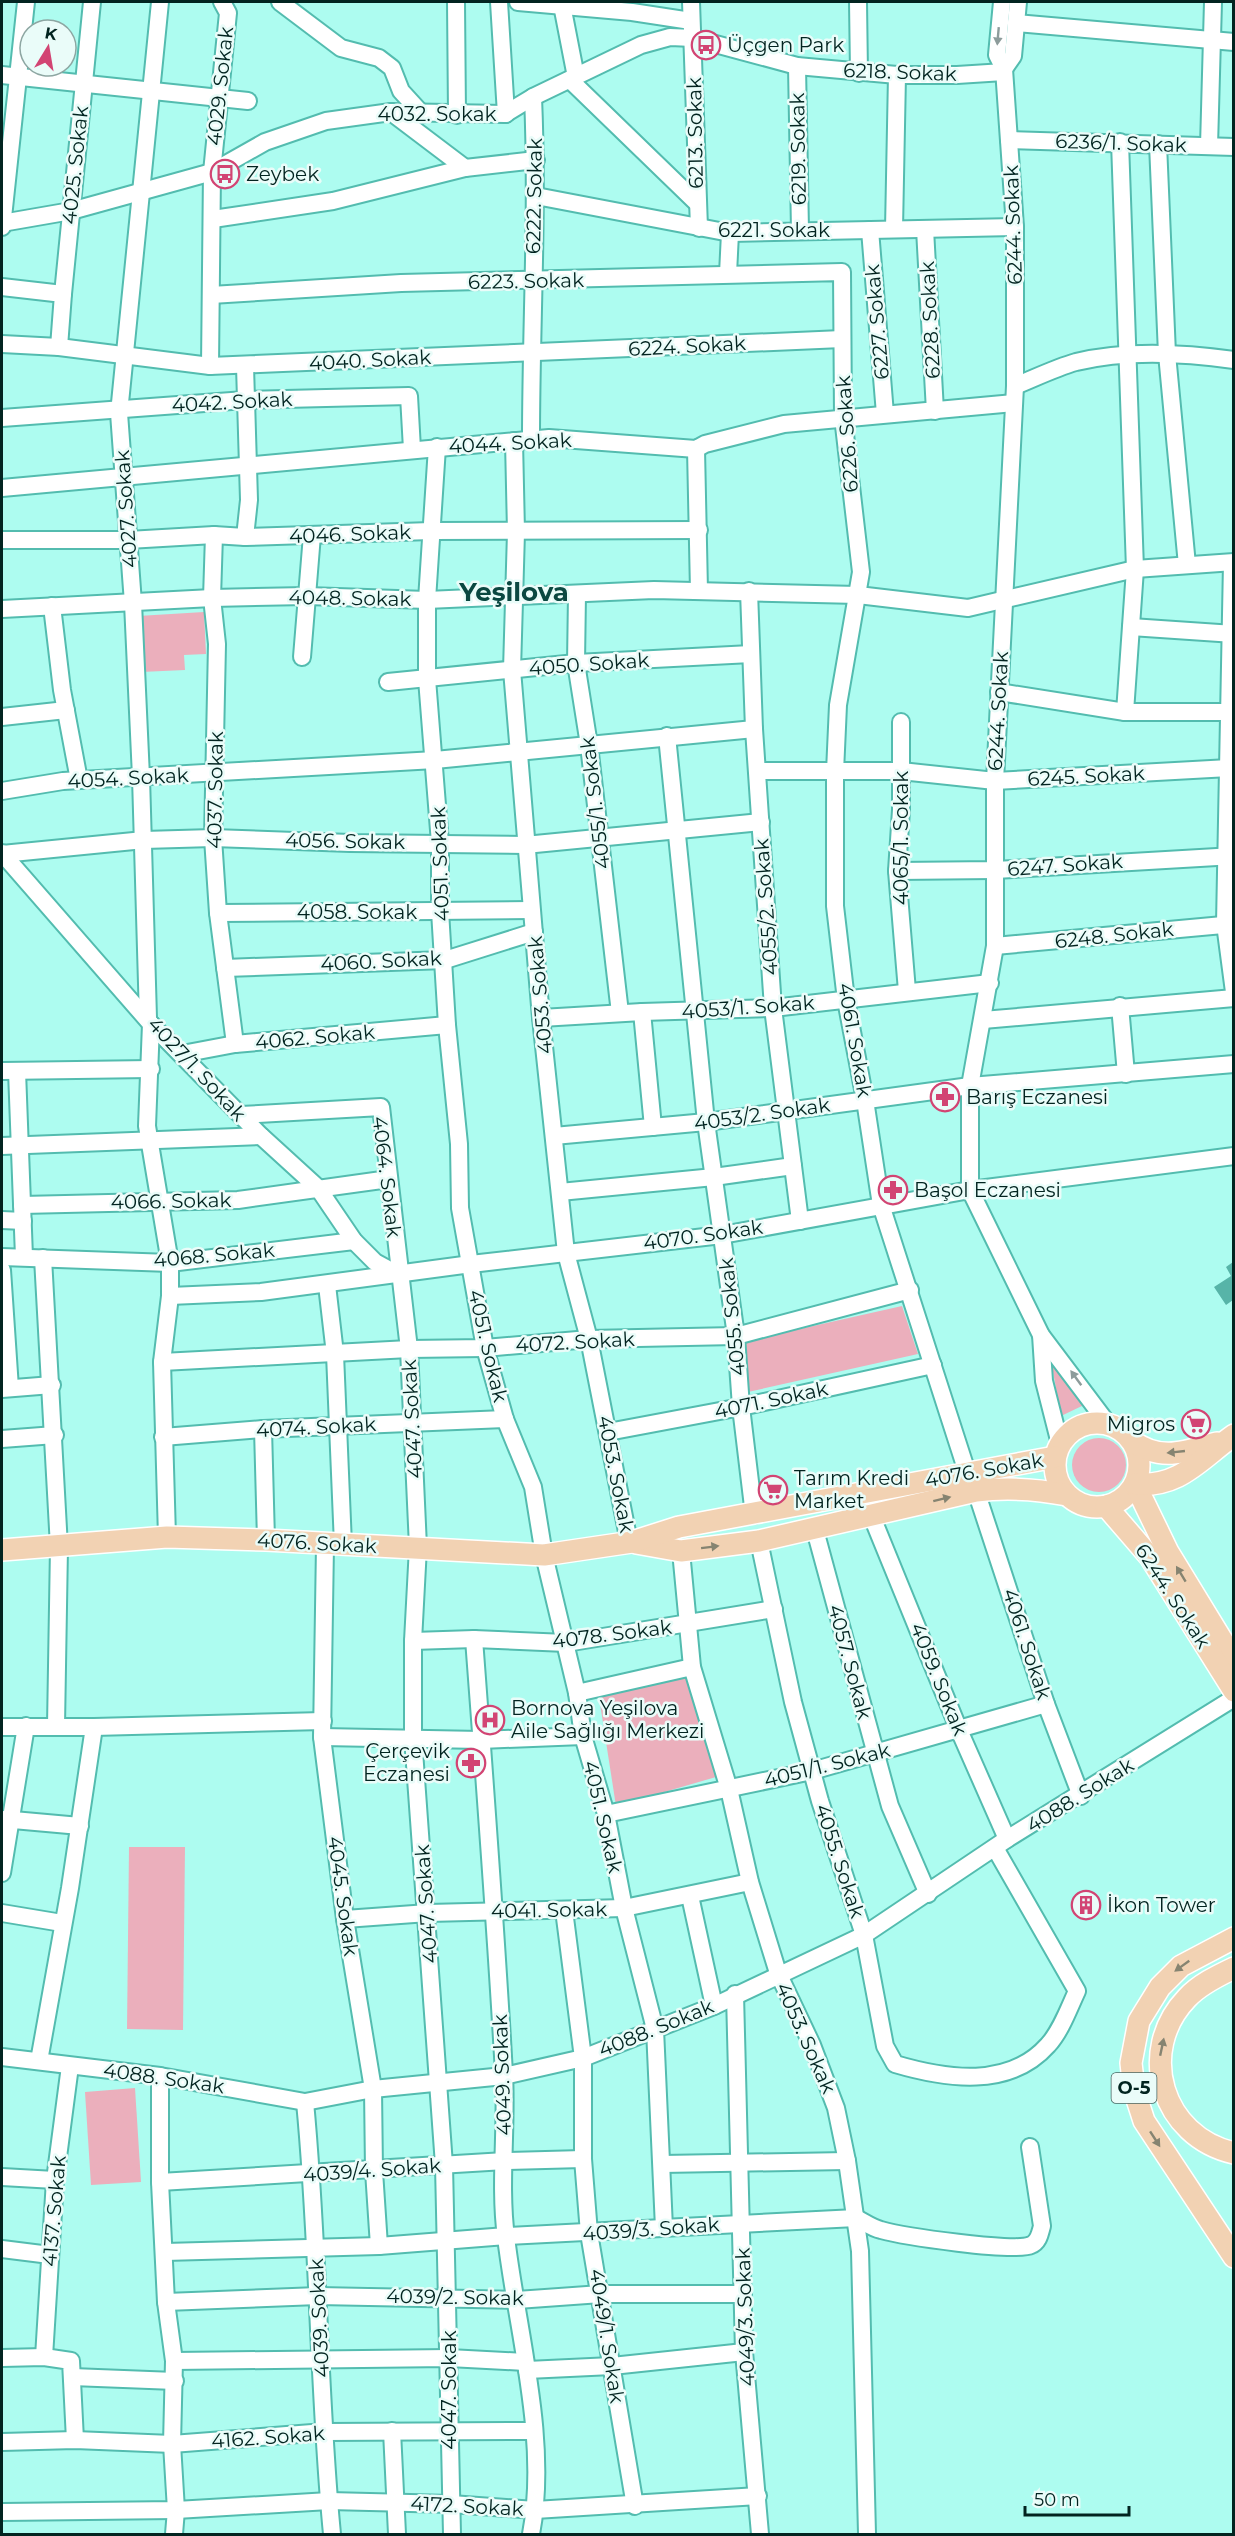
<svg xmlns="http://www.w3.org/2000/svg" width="1235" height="2536" viewBox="0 0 1235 2536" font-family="Montserrat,sans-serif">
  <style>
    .green { fill: #ebafbc }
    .water { fill: #57b4a8 }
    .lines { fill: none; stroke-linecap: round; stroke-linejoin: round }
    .minor-casing { stroke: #53bcaf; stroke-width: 20 }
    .major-casing { stroke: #fff; stroke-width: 24 }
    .minor { stroke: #fff; stroke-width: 16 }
    .major { stroke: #f2d2b3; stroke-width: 21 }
    .oneway { fill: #8d9c9b }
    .oneway2 { fill: #868471 }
    .labels { text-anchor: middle; stroke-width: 5; stroke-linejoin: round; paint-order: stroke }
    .shield { fill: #eafcf9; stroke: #486561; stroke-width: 1.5 }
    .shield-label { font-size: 18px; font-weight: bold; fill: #022420 }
    .poi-label { font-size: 20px; fill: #022420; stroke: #eafcf9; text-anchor: start }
    .street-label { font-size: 20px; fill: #022420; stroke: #eafcf9 }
    .district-label { font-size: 26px; font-weight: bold; fill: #0b4841; stroke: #eafcf9 }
  </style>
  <rect width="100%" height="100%" fill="#adfcf0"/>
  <g class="green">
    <path d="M204,612L206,654L184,655L185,670L141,672L138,616Z"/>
    <path d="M902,1306L918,1354L748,1392L742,1342Z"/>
    <path d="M1050,1355L1084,1405L1061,1416Z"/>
    <circle cx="1099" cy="1465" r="27"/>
    <path d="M685,1672L716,1777L616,1806L599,1697Z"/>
    <path d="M129,1847H185L183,2030L127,2029Z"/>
    <path d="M135,2088L141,2182L91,2185L85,2092Z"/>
  </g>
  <path class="water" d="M1233,1262V1300L1226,1305L1214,1287L1231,1276L1226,1267Z"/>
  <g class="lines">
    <g class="minor-casing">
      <g id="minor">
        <path d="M280,2L341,48L379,58L392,68L401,91L422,114"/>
        <path d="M456,2L457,115"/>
        <path d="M499,2L506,114"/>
        <path d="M518,2L632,12L691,21"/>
        <path d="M691,2L699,228"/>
        <path d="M858,2L859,73"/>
        <path d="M1002,2L997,55L1004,69L1015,227V386L995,781V946L970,1086V1190L1041,1335L1108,1424"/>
        <path d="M562,5L576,77"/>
        <path d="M1016,23L1234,42"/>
        <path d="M797,66L800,231"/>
        <path d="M1004,69L1013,56L1018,2"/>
        <path d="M2,75L248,101"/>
        <path d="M570,80L697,203"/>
        <path d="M391,112L465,168"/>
        <path d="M1009,140L1234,147"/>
        <path d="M1120,142L1135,569L1125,712"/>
        <path d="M1158,144L1167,354L1187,565"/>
        <path d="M1209,146L1213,2"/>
        <path d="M536,196L730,233L1015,227"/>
        <path d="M213,219L333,201L465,168L536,160"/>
        <path d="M2,223L71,211L212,172L265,142L326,121L391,112L505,114L533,97L641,45L670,37L693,38L797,66L897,75H957L1004,72"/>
        <path d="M2,227L26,2"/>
        <path d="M894,229L897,75"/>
        <path d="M925,229L935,411"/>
        <path d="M870,230L885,414"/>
        <path d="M728,274L730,233"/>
        <path d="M2,287L63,294L59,347"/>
        <path d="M63,294L92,2"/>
        <path d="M211,295L401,283L842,272L843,417L861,572L838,705L835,772V906L846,1000L865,1100L881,1205L967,1472"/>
        <path d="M2,344L59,347L210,366L842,339"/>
        <path d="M210,366L212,172L228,13L222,2"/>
        <path d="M245,366L249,500L245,537"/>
        <path d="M1015,386C1035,378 1055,368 1076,362C1124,350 1185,353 1234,360"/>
        <path d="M2,418L245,400L409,396L412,449"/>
        <path d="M531,439C531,325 538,211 533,97"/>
        <path d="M514,441L516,532L512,670L541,1018L566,1253L589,1339L629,1542"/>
        <path d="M437,447L427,600V679L440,843V911L447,1025L459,1144L460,1208L485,1348L505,1419L533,1487L544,1555L577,1693L583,1736L606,1814L624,1908L655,2029L664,2228"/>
        <path d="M696,449L699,591"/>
        <path d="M2,488L549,438L696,449L705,444L784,424L1014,403"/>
        <path d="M214,535L212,598L217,644L213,838L218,913L235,1044"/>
        <path d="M2,540H128L214,535L245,537L431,531L699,530"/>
        <path d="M1232,563L1225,924L1234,992"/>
        <path d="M749,591L754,729L773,1008L800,1221"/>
        <path d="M577,594L576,663L589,745L620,1013"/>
        <path d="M52,606L62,690L79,780"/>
        <path d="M2,609L212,598L307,596L427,600L654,590L858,595L968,608L1135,569L1234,562"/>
        <path d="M1131,627L1234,634"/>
        <path d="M302,657L312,535"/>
        <path d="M388,682L576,663L751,654"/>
        <path d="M999,692L1125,712H1234"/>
        <path d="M2,717L66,710"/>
        <path d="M901,722V810L897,871L907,991"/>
        <path d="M667,736L706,1122L736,1336L741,1407L754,1515"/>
        <path d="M758,771H901L995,781L1229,768"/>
        <path d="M2,791L63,781L435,760L754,729"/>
        <path d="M2,853L151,1024L261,1136L318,1188L354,1241L375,1262L399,1275"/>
        <path d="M2,854L144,840L213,838L350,843L525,845L761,822"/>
        <path d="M897,871L995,870L1234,856"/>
        <path d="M218,913L531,910"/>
        <path d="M995,946L1234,924"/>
        <path d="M225,968L445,960L534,932"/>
        <path d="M1120,1006L1126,1074"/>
        <path d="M642,1012L653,1127"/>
        <path d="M148,1018L141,777L133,603L119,413L160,2"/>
        <path d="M541,1018L642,1012L773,1008L990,983"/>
        <path d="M983,1020L1234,998"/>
        <path d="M151,1024L147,1126L170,1263V1296L162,1362L167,1537"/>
        <path d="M182,1054L235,1044L447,1025"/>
        <path d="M2,1071L151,1069"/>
        <path d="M17,1071L24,1257"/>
        <path d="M241,1115L381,1107L409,1349L418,1547L413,1641V1737L444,2165L452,2534"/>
        <path d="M554,1136L706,1122L970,1086L1234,1064"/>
        <path d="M2,1146L261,1136"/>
        <path d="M560,1192L714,1177L793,1166"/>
        <path d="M22,1205L238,1200L389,1179"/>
        <path d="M2,1220L23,1221"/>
        <path d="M2,1257L170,1263L354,1241"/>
        <path d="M43,1258L59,1547L56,1726"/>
        <path d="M2,1270L10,1388"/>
        <path d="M327,1285L335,1354L343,1545"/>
        <path d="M170,1296L261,1292L471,1264L722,1235L970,1190L1234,1156"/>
        <path d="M1041,1335L1044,1381L1060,1444"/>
        <path d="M162,1362L409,1349L485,1348L589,1339L736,1336L910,1290"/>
        <path d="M2,1389L52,1385"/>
        <path d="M263,1429L266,1540"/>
        <path d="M608,1432L741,1407L933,1365"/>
        <path d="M163,1437L263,1429L505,1419"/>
        <path d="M2,1439L55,1435"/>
        <path d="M976,1491L1046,1704L1081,1796"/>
        <path d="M872,1517L959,1730L1007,1839"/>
        <path d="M815,1530L890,1806L928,1894"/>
        <path d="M759,1541L793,1702L820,1801L864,1935L885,2046L895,2064C946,2079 1009,2089 1048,2045C1061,2031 1069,2008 1077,1991L995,1848"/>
        <path d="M325,1545L322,1737L345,1919L373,2089L374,2171L379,2246"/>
        <path d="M681,1551L692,1667L729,1789L750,1882L778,1973L812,2045L836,2108L847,2161L860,2251L867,2534"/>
        <path d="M474,1639C485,1784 496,1929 504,2074C507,2127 499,2185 506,2237C517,2331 549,2440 531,2534"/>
        <path d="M413,1641L474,1639L566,1643L774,1609"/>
        <path d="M577,1693L692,1667"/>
        <path d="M2,1727H94L323,1721"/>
        <path d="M322,1737L481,1740L583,1736"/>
        <path d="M606,1814L812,1771L1046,1704"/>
        <path d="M2,1819L80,1826"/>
        <path d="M2,1873L26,1726"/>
        <path d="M690,1896L714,2006"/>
        <path d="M564,1910L583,2058V2159L589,2233L635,2506"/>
        <path d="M2,1913L62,1923"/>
        <path d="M345,1919L428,1913L624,1908L750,1882"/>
        <path d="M735,1994L744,2352L760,2534"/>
        <path d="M2,2057L160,2076L305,2102L373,2089L504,2076L583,2058L714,2006L864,1935L1007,1839L1234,1698"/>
        <path d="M39,2061L70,1888L94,1727"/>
        <path d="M160,2076V2182L166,2302L174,2361L172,2444L176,2510L174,2534"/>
        <path d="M305,2102C319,2246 318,2391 332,2534"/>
        <path d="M662,2164L847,2161"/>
        <path d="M2,2177L55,2180"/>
        <path d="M160,2182L505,2161L583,2159"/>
        <path d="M2,2249L50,2255"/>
        <path d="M165,2252L379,2246L506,2236L856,2218C864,2222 872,2228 881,2230C902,2236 1015,2253 1031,2245C1039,2242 1040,2233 1042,2226L1030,2147"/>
        <path d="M166,2302L318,2296L517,2300L601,2294H743"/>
        <path d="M44,2357L55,2180L70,2066"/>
        <path d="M2,2358L44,2357L71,2361L75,2440"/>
        <path d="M174,2361L449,2358L525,2362"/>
        <path d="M527,2370L612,2366L744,2352"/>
        <path d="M72,2377L175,2381"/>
        <path d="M392,2431L397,2534"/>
        <path d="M2,2442L75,2440L172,2444L325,2432L534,2431"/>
        <path d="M2,2512L176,2510L329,2501L451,2504L535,2510L758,2496"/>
      </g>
    </g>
    <g class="major-casing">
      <g id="major">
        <circle cx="1097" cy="1465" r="42"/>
        <path d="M1131,1440C1160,1462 1184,1452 1217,1443"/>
        <path d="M1135,1484L1168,1552L1234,1660"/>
        <path d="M1135,1484C1180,1488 1200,1459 1234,1435"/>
        <path d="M1106,1506L1150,1557L1234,1691"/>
        <path d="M636,1543L681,1551L759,1541L976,1491C1008,1487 1036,1489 1067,1495"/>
        <path d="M2,1550L167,1537L266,1540L544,1555L632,1542L679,1527L1055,1457"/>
        <path d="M1234,1938L1181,1966L1160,1987L1139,2021L1131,2063L1134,2090L1144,2121L1234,2257"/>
        <path d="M1234,1968C1217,1976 1199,1985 1187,1998C1136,2051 1162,2137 1234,2153"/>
      </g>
    </g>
    <use href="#minor" class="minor"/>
    <use href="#major" class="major"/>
  </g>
  <defs><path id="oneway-solid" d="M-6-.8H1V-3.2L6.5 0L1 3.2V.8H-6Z" transform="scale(1.5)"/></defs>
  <g class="oneway">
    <use href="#oneway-solid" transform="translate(998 36) rotate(95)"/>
    <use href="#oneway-solid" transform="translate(1076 1378) rotate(-126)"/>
  </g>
  <g class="oneway2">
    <use href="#oneway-solid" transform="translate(1176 1452) rotate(174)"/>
    <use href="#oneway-solid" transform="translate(942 1499) rotate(-14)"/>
    <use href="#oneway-solid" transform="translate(710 1547) rotate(-7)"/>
    <use href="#oneway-solid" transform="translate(1181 1574) rotate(-121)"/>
    <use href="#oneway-solid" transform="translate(1182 1966) rotate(144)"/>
    <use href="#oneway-solid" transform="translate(1162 2047) rotate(-78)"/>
    <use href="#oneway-solid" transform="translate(1155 2139) rotate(57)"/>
  </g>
  <defs>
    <g id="bus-ring" transform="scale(1.5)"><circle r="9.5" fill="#eafcf9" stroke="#d24473" stroke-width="1.5"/><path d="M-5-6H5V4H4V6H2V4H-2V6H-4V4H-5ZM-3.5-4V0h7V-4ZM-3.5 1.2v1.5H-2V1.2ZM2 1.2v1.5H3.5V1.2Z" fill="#d24473"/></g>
    <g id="pharmacy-ring" transform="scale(1.5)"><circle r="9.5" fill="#eafcf9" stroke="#d24473" stroke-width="1.5"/><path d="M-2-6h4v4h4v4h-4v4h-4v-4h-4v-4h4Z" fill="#d24473"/></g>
    <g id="supermarket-ring" transform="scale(1.5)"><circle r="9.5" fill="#eafcf9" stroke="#d24473" stroke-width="1.5"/><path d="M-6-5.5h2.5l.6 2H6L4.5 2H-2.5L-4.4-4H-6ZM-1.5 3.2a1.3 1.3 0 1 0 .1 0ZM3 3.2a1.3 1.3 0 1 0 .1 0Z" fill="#d24473"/></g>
    <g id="hospital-ring" transform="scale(1.5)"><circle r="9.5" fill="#eafcf9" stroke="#d24473" stroke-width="1.5"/><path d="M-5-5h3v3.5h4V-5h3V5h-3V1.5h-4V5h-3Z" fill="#d24473"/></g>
    <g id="building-ring" transform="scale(1.5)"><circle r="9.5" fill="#eafcf9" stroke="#d24473" stroke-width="1.5"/><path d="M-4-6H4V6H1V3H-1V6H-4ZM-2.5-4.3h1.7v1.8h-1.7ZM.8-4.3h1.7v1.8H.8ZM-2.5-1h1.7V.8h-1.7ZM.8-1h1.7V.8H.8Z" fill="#d24473"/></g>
  </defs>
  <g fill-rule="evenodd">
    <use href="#bus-ring" x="706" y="45"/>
    <use href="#bus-ring" x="225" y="174"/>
    <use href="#pharmacy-ring" x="945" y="1097"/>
    <use href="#pharmacy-ring" x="893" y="1190"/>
    <use href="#supermarket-ring" x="1196" y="1424"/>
    <use href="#supermarket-ring" x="773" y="1490"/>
    <use href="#hospital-ring" x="490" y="1720"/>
    <use href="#pharmacy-ring" x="471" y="1763"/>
    <use href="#building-ring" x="1086" y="1905"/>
  </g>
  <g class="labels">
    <rect class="shield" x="1111.5" y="2073" width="45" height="30" rx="4.5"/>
    <g class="shield-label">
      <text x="1134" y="2094">O-5</text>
    </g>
    <g class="poi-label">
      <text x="727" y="52">Üçgen Park</text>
      <text x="246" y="181">Zeybek</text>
      <text x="966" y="1104">Barış Eczanesi</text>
      <text x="914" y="1197">Başol Eczanesi</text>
      <text x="1175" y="1431" text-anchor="end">Migros</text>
      <text x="794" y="1485">Tarım Kredi<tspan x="794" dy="23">Market</tspan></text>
      <text x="511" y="1715">Bornova Yeşilova<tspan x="511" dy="23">Aile Sağlığı Merkezi</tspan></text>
      <text x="450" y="1758" text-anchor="end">Çerçevik<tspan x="450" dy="23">Eczanesi</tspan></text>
      <text x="1107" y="1912">İkon Tower</text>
    </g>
    <g class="street-label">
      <text transform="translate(900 72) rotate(2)" y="7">6218. Sokak</text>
      <text transform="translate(220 86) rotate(-84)" y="7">4029. Sokak</text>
      <text x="437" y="121">4032. Sokak</text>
      <text transform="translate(695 133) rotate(-91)" y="7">6213. Sokak</text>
      <text transform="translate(1121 143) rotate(2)" y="7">6236/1. Sokak</text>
      <text transform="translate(798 149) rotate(-91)" y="7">6219. Sokak</text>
      <text transform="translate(75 165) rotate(-84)" y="7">4025. Sokak</text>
      <text transform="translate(534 196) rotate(-89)" y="7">6222. Sokak</text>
      <text transform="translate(1013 225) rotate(-92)" y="7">6244. Sokak</text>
      <text x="774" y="237">6221. Sokak</text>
      <text transform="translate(526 281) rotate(-1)" y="7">6223. Sokak</text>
      <text transform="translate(930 320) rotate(-93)" y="7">6228. Sokak</text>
      <text transform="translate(877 322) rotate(-95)" y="7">6227. Sokak</text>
      <text transform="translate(687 346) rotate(-3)" y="7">6224. Sokak</text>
      <text transform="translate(370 360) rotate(-3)" y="7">4040. Sokak</text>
      <text transform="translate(232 402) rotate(-3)" y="7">4042. Sokak</text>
      <text transform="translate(847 434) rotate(-94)" y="7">6226. Sokak</text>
      <text transform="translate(510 443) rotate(-3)" y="7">4044. Sokak</text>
      <text transform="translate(126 509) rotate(-94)" y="7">4027. Sokak</text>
      <text transform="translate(350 534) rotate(-2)" y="7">4046. Sokak</text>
      <text transform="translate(350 598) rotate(1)" y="7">4048. Sokak</text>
      <text transform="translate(589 664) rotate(-4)" y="7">4050. Sokak</text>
      <text transform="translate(998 711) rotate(-87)" y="7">6244. Sokak</text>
      <text transform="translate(1086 776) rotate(-3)" y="7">6245. Sokak</text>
      <text transform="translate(128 778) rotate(-3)" y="7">4054. Sokak</text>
      <text transform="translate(215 790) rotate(-89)" y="7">4037. Sokak</text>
      <text transform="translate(595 803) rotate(-97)" y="7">4055/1. Sokak</text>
      <text transform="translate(901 838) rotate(-90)" y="7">4065/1. Sokak</text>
      <text transform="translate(345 841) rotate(1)" y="7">4056. Sokak</text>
      <text transform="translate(440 864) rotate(-92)" y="7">4051. Sokak</text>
      <text transform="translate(1065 865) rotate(-4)" y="7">6247. Sokak</text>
      <text transform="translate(766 907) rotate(-94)" y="7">4055/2. Sokak</text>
      <text x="357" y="919">4058. Sokak</text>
      <text transform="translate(1114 935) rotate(-6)" y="7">6248. Sokak</text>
      <text transform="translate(381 961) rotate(-3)" y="7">4060. Sokak</text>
      <text transform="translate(540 995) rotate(-95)" y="7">4053. Sokak</text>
      <text transform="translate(748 1007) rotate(-4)" y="7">4053/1. Sokak</text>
      <text transform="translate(315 1037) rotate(-5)" y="7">4062. Sokak</text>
      <text transform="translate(855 1040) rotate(80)" y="7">4061. Sokak</text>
      <text transform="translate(197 1069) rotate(47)" y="7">4027/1. Sokak</text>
      <text transform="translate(762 1114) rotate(-8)" y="7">4053/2. Sokak</text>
      <text transform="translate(387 1177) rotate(83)" y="7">4064. Sokak</text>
      <text transform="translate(171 1201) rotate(-1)" y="7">4066. Sokak</text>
      <text transform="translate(703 1235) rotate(-8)" y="7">4070. Sokak</text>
      <text transform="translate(214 1255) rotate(-5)" y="7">4068. Sokak</text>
      <text transform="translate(732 1317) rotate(-96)" y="7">4055. Sokak</text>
      <text transform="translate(575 1342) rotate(-3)" y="7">4072. Sokak</text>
      <text transform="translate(488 1346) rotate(77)" y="7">4051. Sokak</text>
      <text transform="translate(771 1400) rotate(-12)" y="7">4071. Sokak</text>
      <text transform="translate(412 1419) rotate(-93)" y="7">4047. Sokak</text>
      <text transform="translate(316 1427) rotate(-3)" y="7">4074. Sokak</text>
      <text transform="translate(984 1470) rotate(-10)" y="7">4076. Sokak</text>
      <text transform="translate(616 1474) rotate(79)" y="7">4053. Sokak</text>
      <text transform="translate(317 1543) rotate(3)" y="7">4076. Sokak</text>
      <text transform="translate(1173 1596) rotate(57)" y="7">6244. Sokak</text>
      <text transform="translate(612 1634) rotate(-7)" y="7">4078. Sokak</text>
      <text transform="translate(1027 1644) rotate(72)" y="7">4061. Sokak</text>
      <text transform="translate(850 1662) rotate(75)" y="7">4057. Sokak</text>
      <text transform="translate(939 1679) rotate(68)" y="7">4059. Sokak</text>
      <text transform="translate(827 1765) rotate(-14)" y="7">4051/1. Sokak</text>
      <text transform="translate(1080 1795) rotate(-32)" y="7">4088. Sokak</text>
      <text transform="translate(603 1817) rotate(77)" y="7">4051. Sokak</text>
      <text transform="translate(840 1861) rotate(72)" y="7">4055. Sokak</text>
      <text transform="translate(343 1896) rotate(82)" y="7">4045. Sokak</text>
      <text transform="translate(426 1904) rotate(-94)" y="7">4047. Sokak</text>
      <text transform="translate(549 1910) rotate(-1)" y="7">4041. Sokak</text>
      <text transform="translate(656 2028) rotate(-22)" y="7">4088. Sokak</text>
      <text transform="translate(806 2038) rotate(66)" y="7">4053. Sokak</text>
      <text transform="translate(502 2075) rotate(-92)" y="7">4049. Sokak</text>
      <text transform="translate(164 2078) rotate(8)" y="7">4088. Sokak</text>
      <text transform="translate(372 2170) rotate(-4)" y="7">4039/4. Sokak</text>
      <text transform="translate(54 2211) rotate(-85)" y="7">4137. Sokak</text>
      <text transform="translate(651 2229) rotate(-4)" y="7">4039/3. Sokak</text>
      <text transform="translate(455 2297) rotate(1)" y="7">4039/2. Sokak</text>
      <text transform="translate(745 2317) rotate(-92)" y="7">4049/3. Sokak</text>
      <text transform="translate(319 2318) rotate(-93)" y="7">4039. Sokak</text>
      <text transform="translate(607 2336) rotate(81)" y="7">4049/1. Sokak</text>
      <text transform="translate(449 2390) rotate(-90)" y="7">4047. Sokak</text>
      <text transform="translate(268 2437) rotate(-4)" y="7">4162. Sokak</text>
      <text transform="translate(467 2506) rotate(3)" y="7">4172. Sokak</text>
    </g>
    <g class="district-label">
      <text x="514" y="601">Yeşilova</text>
    </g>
  </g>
  <rect width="1235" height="2536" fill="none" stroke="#022420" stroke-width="6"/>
  <g transform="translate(48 48) rotate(11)"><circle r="28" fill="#eafcf9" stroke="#8da6a2" stroke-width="1.5"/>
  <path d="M0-4.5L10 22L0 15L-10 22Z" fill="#d24473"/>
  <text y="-9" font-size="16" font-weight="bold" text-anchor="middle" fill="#022420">K</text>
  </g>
  <path d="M1025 2506v9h104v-9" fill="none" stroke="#022420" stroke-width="3"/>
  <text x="1034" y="2506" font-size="18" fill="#022420" stroke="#eafcf9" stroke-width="4.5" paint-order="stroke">50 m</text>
</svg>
